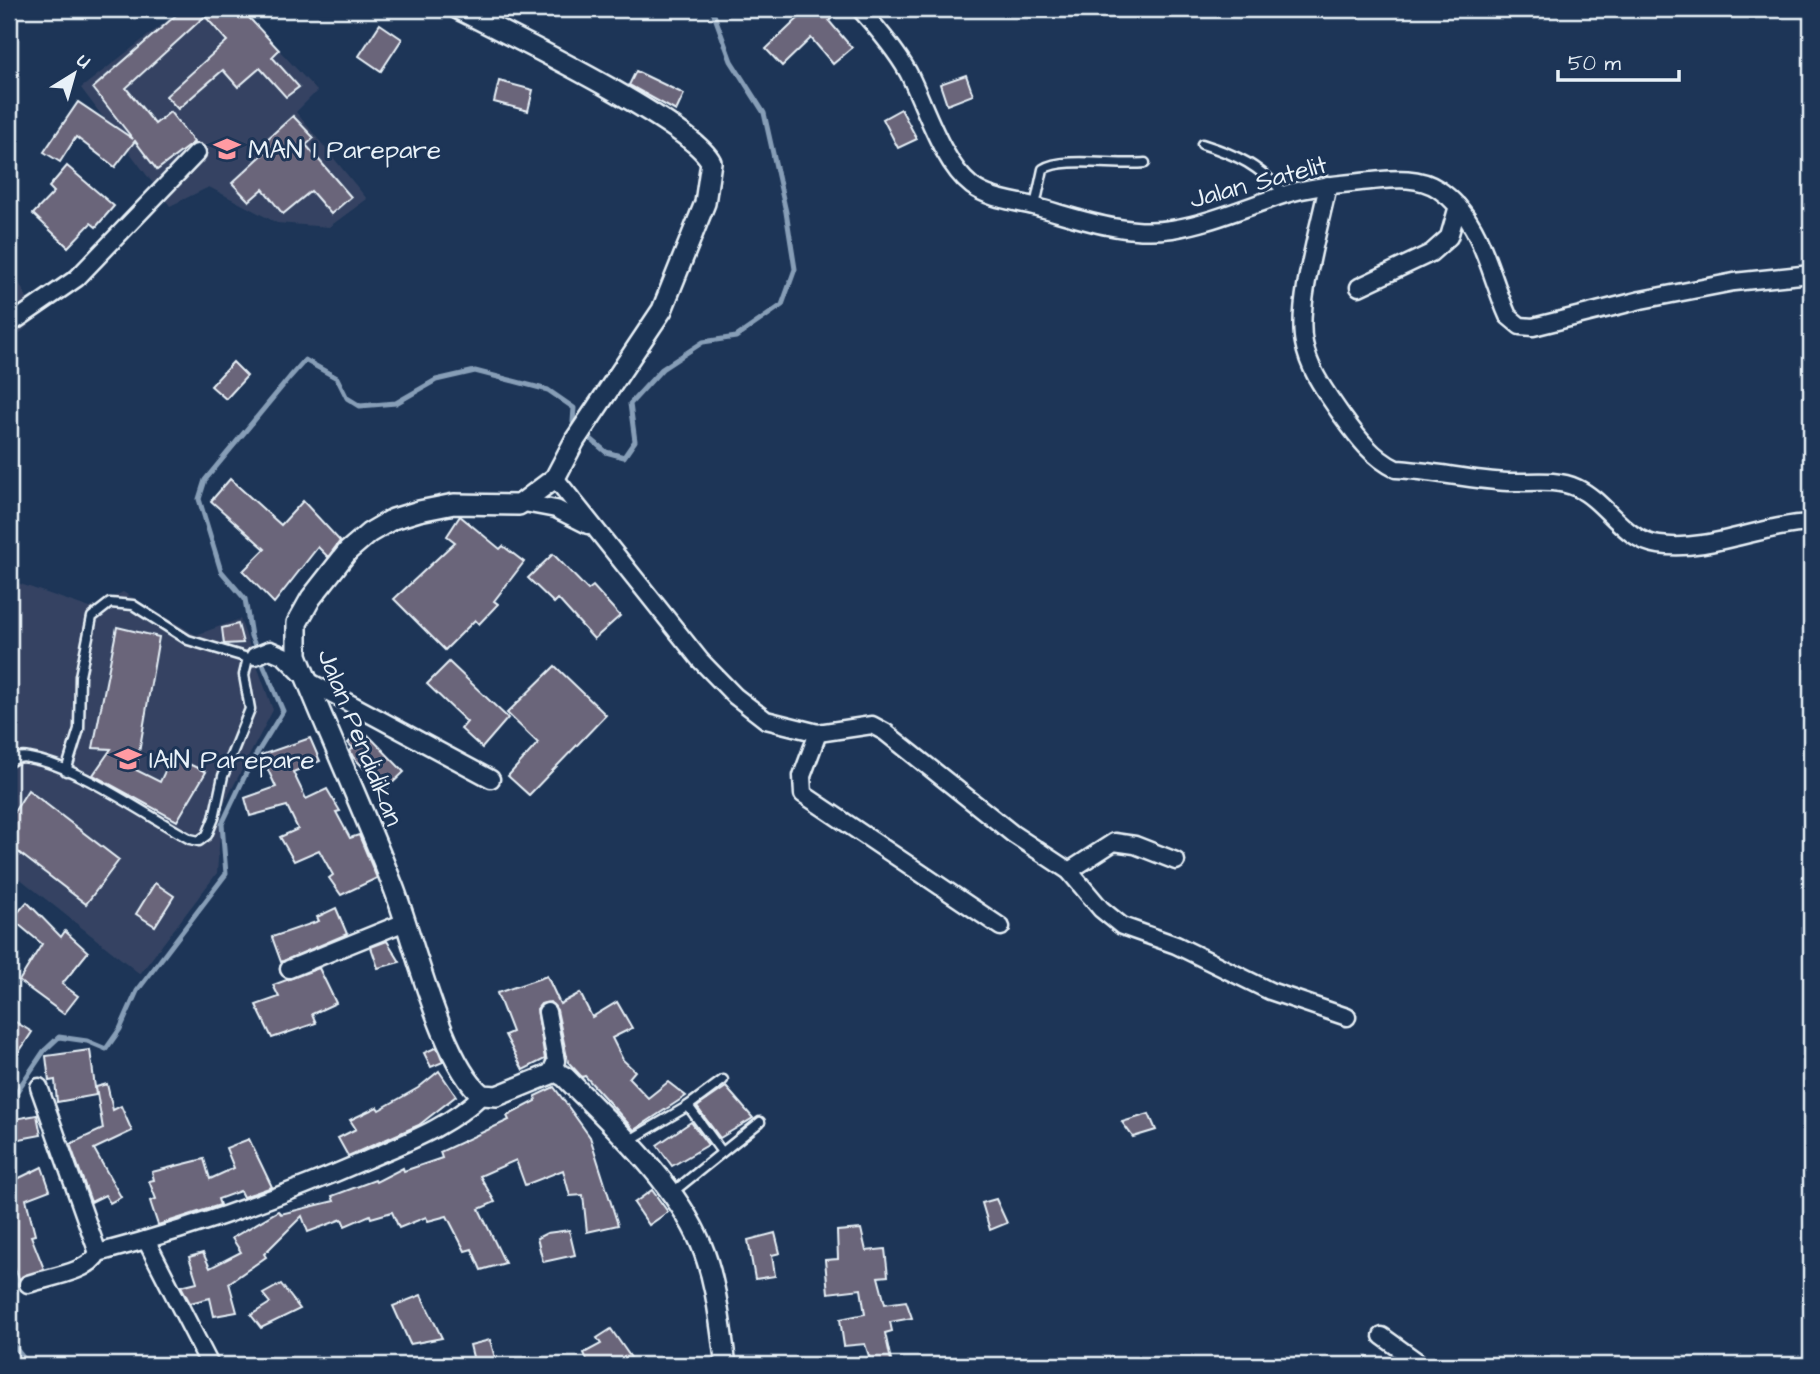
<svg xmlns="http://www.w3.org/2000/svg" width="1820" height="1374" viewBox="0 0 1820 1374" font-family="'Architects Daughter',sans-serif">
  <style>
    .built { fill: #344362 }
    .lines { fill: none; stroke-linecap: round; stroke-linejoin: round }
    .stream { stroke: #879eb7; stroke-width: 5 }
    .building { fill: #6b657a; stroke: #e8f1f8; stroke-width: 2 }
    .service-casing { stroke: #e8f1f8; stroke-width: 13 }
    .minor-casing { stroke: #e8f1f8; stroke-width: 21 }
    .tertiary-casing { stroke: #e8f1f8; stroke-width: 24 }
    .service { stroke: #1d3557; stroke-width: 8 }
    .minor { stroke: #1d3557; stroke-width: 16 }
    .tertiary { stroke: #1d3557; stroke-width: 19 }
    .labels { text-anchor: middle; stroke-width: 6; stroke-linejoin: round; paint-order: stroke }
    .poi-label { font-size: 26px; fill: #e8f1f8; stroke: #1d3557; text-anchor: start }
    .street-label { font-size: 26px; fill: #e8f1f8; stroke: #1d3557 }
  </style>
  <rect width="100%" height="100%" fill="#1d3557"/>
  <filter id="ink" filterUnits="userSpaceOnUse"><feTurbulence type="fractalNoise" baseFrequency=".0143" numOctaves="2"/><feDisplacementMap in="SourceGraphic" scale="14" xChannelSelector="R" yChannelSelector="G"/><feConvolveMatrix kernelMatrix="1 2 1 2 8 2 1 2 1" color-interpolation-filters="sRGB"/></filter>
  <g filter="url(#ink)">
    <g class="built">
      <path d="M182,9H241L317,91L296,112L367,199L329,227L277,223L209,187L170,206L81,88Z"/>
      <path d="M9,263L37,318L9,343Z"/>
      <path d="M9,580L90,608L123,592L196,635L240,619L273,710L222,808L217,873L140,974L9,870Z"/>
    </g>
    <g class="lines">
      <g class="stream">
        <path d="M585,434L606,452L624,457L635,441L630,404L662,369L703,342L736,337L782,305L795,269L786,212L764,113L731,61L712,9"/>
        <path d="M9,1103L44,1051L59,1037L87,1041L106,1049L120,1029L137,991L226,874L222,824L251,763L283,711L251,636L245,599L221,571L199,499L205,480L290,377L305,360L337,378L347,398L360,406L396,403L436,380L475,371L548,390L574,408L573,422L578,427"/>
        <path d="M9,1340L29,1365"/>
      </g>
    </g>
    <g class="building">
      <path d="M183,9H241L279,50L272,57L299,87L286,97L260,68L238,87L223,70L178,109L166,96L227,41L205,16L126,88L155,124L170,112L194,142L157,170L135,141L115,167L76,137L60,162L44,152L78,102L133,139L93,88Z"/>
      <path d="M808,9H827L834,16L829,21L852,48L833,64L811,38L782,66L766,49Z"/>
      <path d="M380,24L402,39L381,71L359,56Z"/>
      <path d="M636,71L684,94L676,111L629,85Z"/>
      <path d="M966,75L973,95L947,105L940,84Z"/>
      <path d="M499,81L533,90L528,111L494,102Z"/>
      <path d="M901,109L917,139L898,148L883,119Z"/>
      <path d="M293,116L314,138L306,145L351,197L331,214L311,191L283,214L263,189L249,201L232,183L271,147L265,141Z"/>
      <path d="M67,166L114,206L96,227L91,223L68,247L33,214L54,192L49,187Z"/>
      <path d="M233,362L247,376L226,399L211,386Z"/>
      <path d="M230,479L281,525L303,501L340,541L328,557L318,547L274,603L243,571L265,549L211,501Z"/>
      <path d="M460,516L500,549L503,546L524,562L494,601L498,604L479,624L475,620L445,650L394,599L455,542L447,536Z"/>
      <path d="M553,554L588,590L593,586L620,616L594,639L558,599L554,603L528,578Z"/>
      <path d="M238,624L243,643L224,644L222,628Z"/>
      <path d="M117,627L159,637L136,770L160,782L172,756L206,772L177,821L93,775L111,749L93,748Z"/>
      <path d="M449,662L508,718L482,748L461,729L467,722L427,684Z"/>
      <path d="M555,666L606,715L529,795L508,776L538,743L507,713Z"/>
      <path d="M358,732L365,738L368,735L404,772L385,790L353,757L350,751L353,748L348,743Z"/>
      <path d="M310,738L320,761L293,772L306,799L327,789L340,811L336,812L350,838L359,835L377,878L341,895L329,878L333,875L319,850L294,861L280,837L298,829L287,806L250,816L245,798L276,787L261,755Z"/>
      <path d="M28,790L119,860L86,904L9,845V820Z"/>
      <path d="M155,883L174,896L155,926L136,914Z"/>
      <path d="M27,902L61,937L65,931L88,952L62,984L78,996L64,1014L19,981L42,944L12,919Z"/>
      <path d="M336,908L347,934L281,962L272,937L319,921L317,917Z"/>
      <path d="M387,941L400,962L378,968L371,947Z"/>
      <path d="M319,968L336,1003L312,1014L316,1023L272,1038L256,1005L279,997L273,985Z"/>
      <path d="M547,976L560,1004L580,993L592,1017L617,1002L632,1028L612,1038L623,1060L635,1071L629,1078L648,1098L668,1082L686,1096L634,1130L585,1076L582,1077L568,1062L557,1010L550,1002L541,1004L537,1009L545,1059L523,1070L505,1035L512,1032L497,993Z"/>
      <path d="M9,1018L32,1032L17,1055L9,1048Z"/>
      <path d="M437,1047L443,1062L431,1067L424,1053Z"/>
      <path d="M90,1050L96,1095L57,1102L55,1080L49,1081L46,1056Z"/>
      <path d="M439,1071L456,1096L419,1125L348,1156L338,1138L356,1129L350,1120L377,1107L379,1110L418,1088Z"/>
      <path d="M107,1084L113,1110L121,1106L132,1131L94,1149L121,1197L110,1203L105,1195L91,1202L70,1144L103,1129L96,1087Z"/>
      <path d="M554,1087L590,1137L618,1225L587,1232L583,1195L570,1196L563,1170L525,1185L516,1160L480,1176L495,1202L479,1209L505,1263L481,1270L472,1249L465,1251L447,1216L428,1221L426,1217L399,1228L392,1212L371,1218L370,1215L345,1226L342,1219L308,1232L302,1216L264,1254L266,1257L229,1283L237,1312L214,1316L210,1298L190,1303L181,1286L197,1282L189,1257L203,1253L210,1268L241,1252L232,1238L278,1211L281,1214L334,1201L332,1196L375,1180L376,1182L403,1168L404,1171L442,1158L440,1152L509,1120L507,1116L536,1101L535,1096Z"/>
      <path d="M726,1087L753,1118L720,1138L697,1107Z"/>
      <path d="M1149,1114L1156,1130L1133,1137L1122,1122Z"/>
      <path d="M37,1115L41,1135L9,1141V1120Z"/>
      <path d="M691,1122L708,1145L672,1166L657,1145Z"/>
      <path d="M249,1139L272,1187L243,1197L240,1191L218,1199L220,1205L158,1225L150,1201L156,1199L149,1181L154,1180L152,1172L204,1159L210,1179L234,1168L226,1148Z"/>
      <path d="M42,1167L50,1190L26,1199L35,1235L31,1236L44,1269L19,1279L9,1253V1183Z"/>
      <path d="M652,1190L668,1212L649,1225L634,1203Z"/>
      <path d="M996,1199L1007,1223L990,1230L982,1203Z"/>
      <path d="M861,1229L866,1251L885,1249L888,1276L878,1277L885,1304L906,1301L912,1318L890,1322L892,1331L885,1333L892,1365H872L865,1344L844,1346L840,1319L865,1314L861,1289L828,1293L825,1260L838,1259L837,1231Z"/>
      <path d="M569,1230L575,1255L543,1262L537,1238L547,1233Z"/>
      <path d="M775,1233L780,1253L772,1255L775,1276L755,1279L748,1240Z"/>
      <path d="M281,1284L300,1309L261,1328L251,1315L270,1303L263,1294Z"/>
      <path d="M421,1295L442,1338L410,1344L393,1306Z"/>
      <path d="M611,1329L636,1365H589L584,1353L601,1344L597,1338Z"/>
      <path d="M490,1340L497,1365H475L470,1345Z"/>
    </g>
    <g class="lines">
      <g class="service-casing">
        <g id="service">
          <path d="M1202,144C1240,156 1257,165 1285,194"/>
          <path d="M1035,206L1043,169C1062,156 1117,166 1145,163"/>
          <path d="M9,762C16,758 21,756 29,758C78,766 146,815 190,839L199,841L207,835L214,818L223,776L250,709L244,675L248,658"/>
          <path d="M66,771L79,729L80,676L92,617L110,603L133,605L188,640L248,658L253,656"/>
          <path d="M688,1106L722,1152"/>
          <path d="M630,1140L688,1106L723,1080"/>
          <path d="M673,1192L760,1122"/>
        </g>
      </g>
      <g class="minor-casing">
        <g id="minor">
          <path d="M860,9C877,28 895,49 908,72C925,105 942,163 972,186C991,200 1016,201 1037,207C1081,219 1125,236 1172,229C1210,223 1246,207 1283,195C1311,186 1342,184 1371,181C1394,179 1418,176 1438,189C1482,218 1488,271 1508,316L1520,326L1533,327L1641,300L1734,282L1811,274"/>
          <path d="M1328,185C1320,225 1296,305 1304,343C1309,370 1325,391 1340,413C1356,435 1371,457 1396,469C1434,471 1471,480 1508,482C1530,483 1555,478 1577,488C1607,502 1623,540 1659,545C1710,552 1760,525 1811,523"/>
          <path d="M1359,287L1431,253L1449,237L1458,206"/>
          <path d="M9,325L77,278L197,153"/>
          <path d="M555,478L700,660L735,696L766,720L818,733L872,725L885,732L1013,834L1069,871L1101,909L1122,926L1176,945L1270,991L1347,1017"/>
          <path d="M524,503L556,509L588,525"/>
          <path d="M255,656L270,650L284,656L310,682L491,779"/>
          <path d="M818,733L802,776L803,794L1001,927"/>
          <path d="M1069,871L1114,842L1135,845L1176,861"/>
          <path d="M289,969L405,922"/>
          <path d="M547,1012L556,1061L551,1072"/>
          <path d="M39,1087L98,1253"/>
          <path d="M146,1240L210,1365"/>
          <path d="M28,1284C48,1277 88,1273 98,1253C190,1229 279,1198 366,1160C407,1142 449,1127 482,1095"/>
          <path d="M1382,1336L1422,1365"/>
        </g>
      </g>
      <g class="tertiary-casing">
        <path id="tertiary" d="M458,9C505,33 692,123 711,162L705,203L662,310L575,440L555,478L519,505L454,504L419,511L393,519L369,533L348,551L311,598L297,623V655C327,732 363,808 393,886C414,939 441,1062 482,1095L497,1096L556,1072L565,1077C612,1125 675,1182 701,1244C717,1283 720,1325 726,1365"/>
      </g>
      <use href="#service" class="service"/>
      <use href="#minor" class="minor"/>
      <use href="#tertiary" class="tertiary"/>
    </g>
  </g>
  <defs>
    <g id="school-bare" transform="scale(2.1)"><path d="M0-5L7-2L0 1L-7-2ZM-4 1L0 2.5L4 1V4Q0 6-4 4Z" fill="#ff9aa2" stroke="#1d3557" stroke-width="2.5" paint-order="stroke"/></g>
    <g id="university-bare" transform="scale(2.1)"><path d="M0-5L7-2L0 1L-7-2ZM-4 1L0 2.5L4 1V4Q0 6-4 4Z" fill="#ff9aa2" stroke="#1d3557" stroke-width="2.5" paint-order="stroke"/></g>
  </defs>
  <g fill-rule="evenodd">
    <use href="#school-bare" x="227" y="149"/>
    <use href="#university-bare" x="128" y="759"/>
  </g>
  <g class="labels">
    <g class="poi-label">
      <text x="248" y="158">MAN 1 Parepare</text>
      <text x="149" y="768">IAIN Parepare</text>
    </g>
    <g class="street-label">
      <text transform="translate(1258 181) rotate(-15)" y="9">Jalan Satelit</text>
      <text transform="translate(361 737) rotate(68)" y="9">Jalan Pendidikan</text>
    </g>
  </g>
  <rect width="1820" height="1374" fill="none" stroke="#1d3557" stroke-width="35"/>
  <rect x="18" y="18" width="1785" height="1339" fill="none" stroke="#e8f1f8" stroke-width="2.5" filter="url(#ink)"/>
  <g transform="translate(74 74) rotate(37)" stroke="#1d3557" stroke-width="5" paint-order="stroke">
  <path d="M0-5L12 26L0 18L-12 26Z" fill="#e8f1f8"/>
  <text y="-10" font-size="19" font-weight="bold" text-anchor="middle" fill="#e8f1f8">U</text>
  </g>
  <path d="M1558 70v10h121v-10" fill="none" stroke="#e8f1f8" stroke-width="3.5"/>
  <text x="1568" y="70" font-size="21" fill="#e8f1f8" stroke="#1d3557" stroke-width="5" paint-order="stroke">50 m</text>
</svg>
